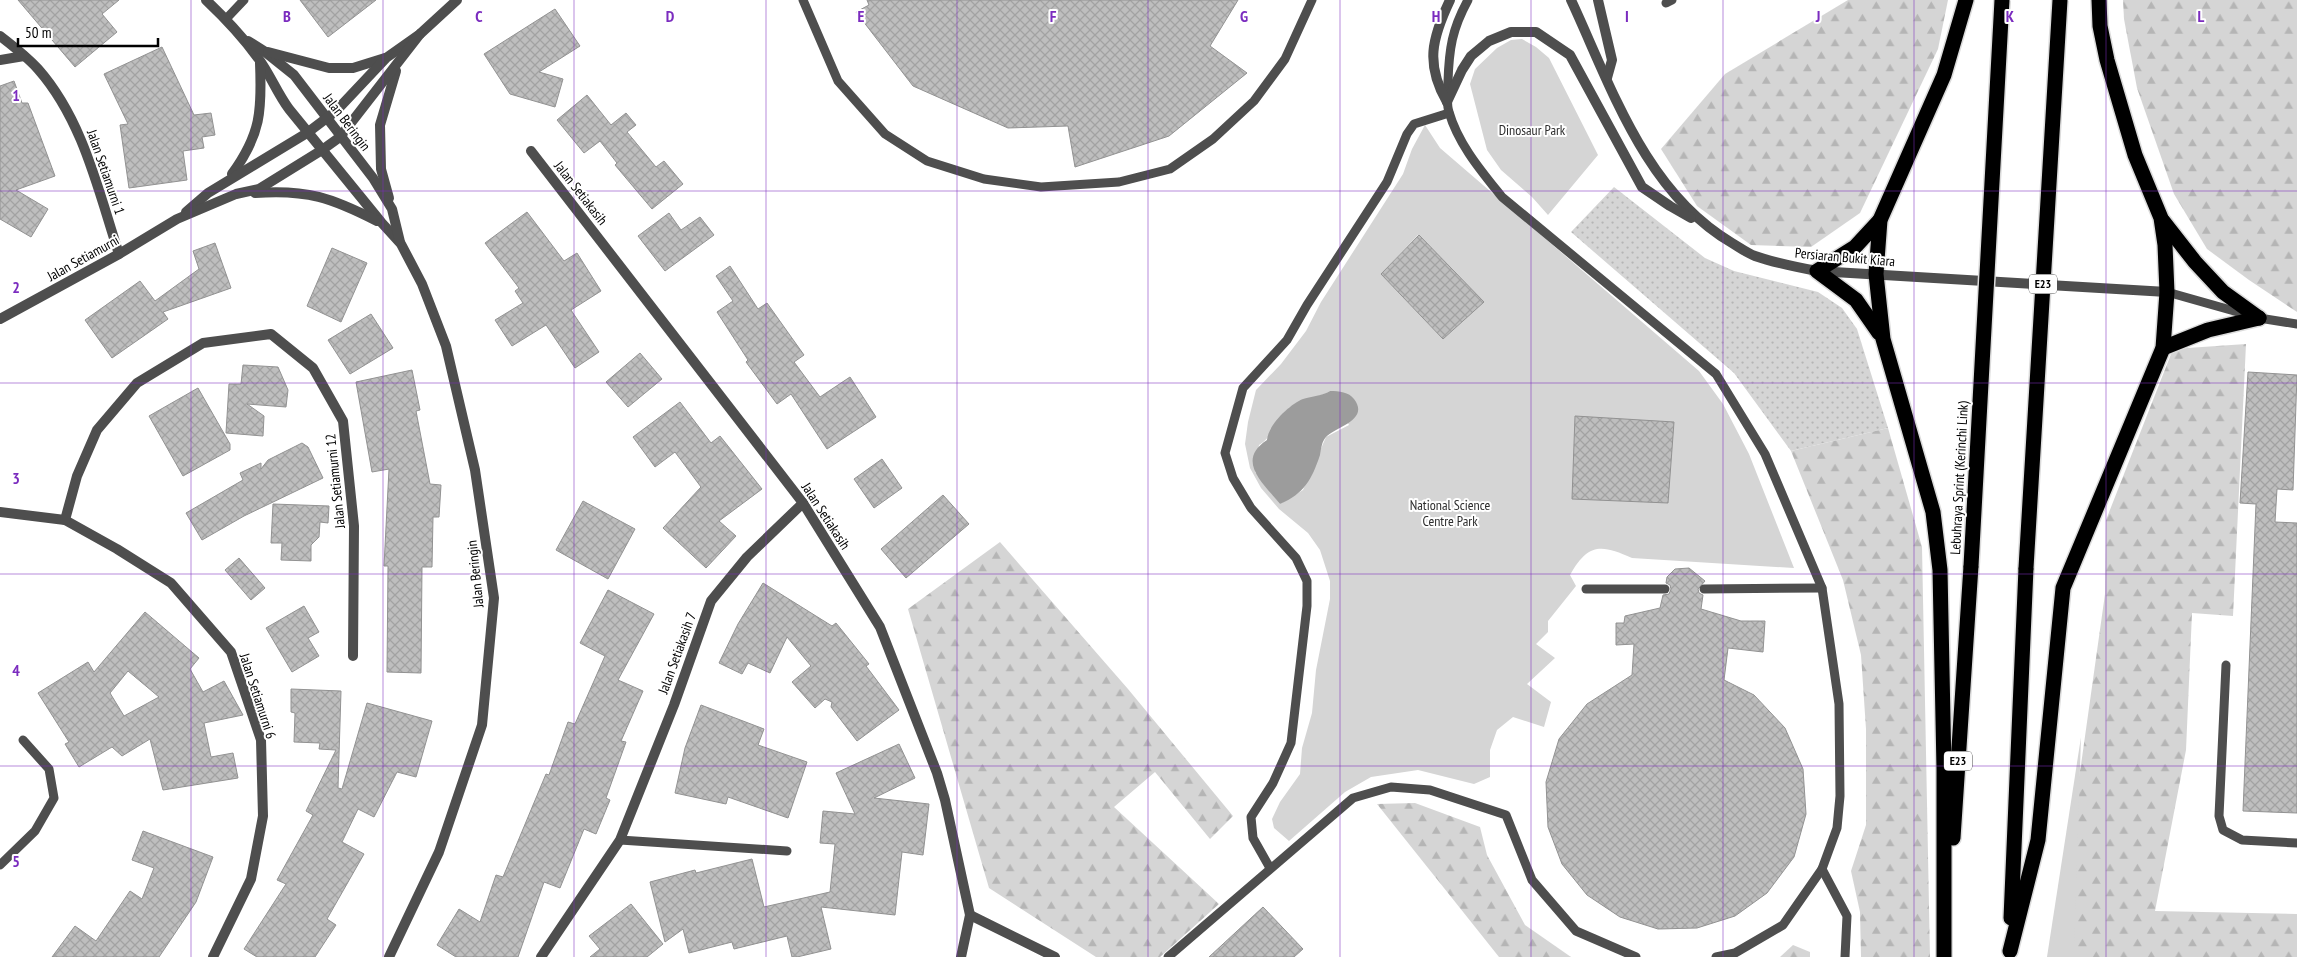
<svg xmlns="http://www.w3.org/2000/svg" width="2297" height="957" viewBox="0 0 2297 957" font-family="'PT Sans Narrow',sans-serif">
  <style>
    .grass { fill: url(#grass-dots) }
    .forest { fill: url(#forest-firs) }
    .green { fill: #d5d5d5; fill-rule: evenodd }
    .water { fill: #9c9c9c }
    .building { fill: url(#building-cross-hatch); stroke: #929292; fill-rule: evenodd }
    .lines { fill: none; stroke-linecap: round; stroke-linejoin: round }
    .motorway-casing { stroke: #dbdbdb; stroke-width: 18 }
    .service { stroke: #4e4e4e; stroke-width: 9 }
    .minor { stroke: #4e4e4e; stroke-width: 10 }
    .tertiary { stroke: #4e4e4e; stroke-width: 10 }
    .motorway { stroke: #000; stroke-width: 15 }
    .motorway-bridge-casing { stroke: #dbdbdb; stroke-width: 18; stroke-linecap: butt }
    .motorway-bridge { stroke: #000; stroke-width: 15 }
    .grid { fill: none; stroke: #7b2cbf; stroke-width: 1; stroke-opacity: 0.55 }
    .labels { text-anchor: middle; stroke-width: 4; stroke-linejoin: round; paint-order: stroke }
    .shield { fill: #fff; stroke: #4c4c4c; stroke-width: 1 }
    .shield-label { font-size: 12px; font-weight: bold; fill: #000 }
    .street-label { font-size: 14px; fill: #000; stroke: #fff }
    .park-label { font-size: 14px; fill: #2c2c2c; stroke: #fff }
    .grid-label { font-size: 16px; text-anchor: middle; font-weight: bold; fill: #7b2cbf; stroke: #fff; stroke-width: 4; stroke-linejoin: round; paint-order: stroke }
  </style>
  <defs>
    <pattern id="grass-dots" width="8" height="8" patternUnits="userSpaceOnUse" patternTransform="scale(1.25)"><rect width="8" height="8" fill="#d5d5d5"/><path d="M2 2h.1M6 6h.1" fill="none" stroke="#b5b5b5" stroke-width="1.8" stroke-linecap="round"/></pattern>
    <pattern id="forest-firs" width="22" height="20" patternUnits="userSpaceOnUse" patternTransform="scale(1.25)"><rect width="22" height="20" fill="#d5d5d5"/><path d="M5 1l3.5 6h-7zM16 11l3.5 6h-7z" fill="#b5b5b5"/></pattern>
    <pattern id="building-cross-hatch" width="8" height="8" patternUnits="userSpaceOnUse" patternTransform="scale(1.25)"><rect width="8" height="8" fill="#bebebe"/><path d="M0 0l8 8M0 8l8-8" fill="none" stroke="#a2a2a2"/></pattern>
  </defs>
  <rect width="100%" height="100%" fill="#fff"/>
  <path class="grass" d="M1614,187L1705,258L1734,271L1818,292L1842,308L1857,329L1888,428L1791,451L1734,373L1571,232Z"/>
  <g class="forest">
    <path d="M1848,0H1948L1938,49L1860,213L1811,247L1751,245L1697,206L1661,149L1725,74Z"/>
    <path d="M2123,0H2297V312L2249,280L2207,249L2174,194L2137,88L2124,19Z"/>
    <path d="M2246,344L2233,616L2192,613L2186,750L2155,911L2297,914V957H2048L2081,765L2105,594L2106,520L2173,349Z"/>
    <path d="M1888,428L1922,547L1930,957H1861L1860,912L1851,871L1866,825V729L1861,655L1843,580L1791,451Z"/>
    <path d="M1000,542L1128,689L1233,816L1210,839L1155,772L1114,807L1219,904L1160,957H1096L989,888L908,609Z"/>
    <path d="M1415,803L1480,827L1487,855L1525,925L1571,957H1499L1377,804Z"/>
    <path d="M1793,945L1810,952V957H1780Z"/>
  </g>
  <g class="green">
    <path d="M1522,39L1536,47L1549,58L1598,155L1548,215L1532,197L1501,170L1487,150L1470,84L1475,69L1497,48L1511,40Z"/>
    <path d="M1425,125L1440,148L1699,371L1723,404L1749,454L1794,568L1632,558C1601,544 1588,543 1570,575L1576,586L1548,621V632L1536,644L1555,658L1527,684L1551,702L1544,727L1513,717L1497,730L1490,750V777L1474,784L1418,770L1371,777L1345,792L1289,841L1274,828L1272,819L1280,802L1300,774L1302,748L1312,713L1316,670L1330,599V581L1320,550L1308,533L1279,509L1261,488L1250,468L1245,444L1248,422L1256,390L1281,364L1306,331L1321,302L1403,174L1412,149ZM1418,235L1483,302L1443,339L1381,274ZM1330,391L1349,425L1326,437L1303,490L1280,504L1255,472L1259,445C1272,437 1275,423 1285,412C1297,398 1315,400 1330,391Z"/>
    <path d="M2081,737L2074,957H2047Z"/>
  </g>
  <path class="water" d="M1330,391C1339,391 1349,392 1354,399C1370,420 1336,427 1326,437C1322,441 1321,449 1320,455C1312,479 1304,494 1280,504C1264,484 1235,461 1267,440C1268,425 1290,404 1303,399C1313,396 1321,396 1330,391Z"/>
  <g class="building">
    <path d="M18,0H119L102,14L117,32L75,67Z"/>
    <path d="M300,0H376L328,37Z"/>
    <path d="M867,0H1238L1210,46L1247,73L1169,136L1075,167L1068,126L1008,128L913,86L856,12L869,5Z"/>
    <path d="M555,9L580,46L539,72L563,79L555,107L510,94L484,54Z"/>
    <path d="M162,47L194,115L211,113L215,135L202,137L204,148L183,151L187,180L129,188L120,125L128,124L104,74Z"/>
    <path d="M14,81L22,103H28L55,176L16,190L48,209L31,237L0,219V86Z"/>
    <path d="M587,95L611,125L626,113L636,125L627,132L656,167L664,161L683,184L652,209L615,165L617,163L600,141L584,153L557,120Z"/>
    <path d="M527,212L564,261L577,253L601,291L571,310L599,352L575,368L546,325L512,346L495,320L523,303L515,291L519,288L485,243Z"/>
    <path d="M669,213L681,230L700,217L714,235L665,271L638,236Z"/>
    <path d="M1419,235L1484,302L1443,339L1381,274Z"/>
    <path d="M215,243L231,288L163,312L168,319L112,358L85,320L140,281L155,301L199,269L193,251Z"/>
    <path d="M332,248L367,263L341,322L307,306Z"/>
    <path d="M730,266L758,309L767,303L804,355L794,362L820,397L850,377L876,417L827,449L791,394L777,404L746,362L748,360L717,312L733,301L716,276Z"/>
    <path d="M371,314L393,348L350,374L328,340Z"/>
    <path d="M640,353L662,379L628,407L606,382Z"/>
    <path d="M243,365L278,367L288,390L286,407L247,404L264,416L263,436L226,433L229,384H241Z"/>
    <path d="M412,370L420,410L416,411L430,484L441,485L439,517H433L432,567H422L421,673L387,672L388,566H384L389,469L372,472L356,382Z"/>
    <path d="M2248,372L2297,375L2293,490L2277,489L2275,522L2297,523V813L2243,811L2256,504L2240,503Z"/>
    <path d="M198,388L230,444V450L183,476L149,416Z"/>
    <path d="M680,402L711,443L720,436L762,489L719,521L736,536L706,568L663,528L701,487L675,452L655,467L633,437Z"/>
    <path d="M1575,416L1674,422L1668,503L1572,499Z"/>
    <path d="M302,443L308,447L323,478L244,516L202,540L186,513L243,480L240,473L261,463V469L268,460Z"/>
    <path d="M882,459L902,488L874,508L854,479Z"/>
    <path d="M943,495L969,524L906,578L881,549Z"/>
    <path d="M583,501L635,529L608,579L556,550Z"/>
    <path d="M273,504L329,506L328,523L320,522L319,537L311,545V561L281,560L282,543H271Z"/>
    <path d="M239,558L265,588L251,600L225,570Z"/>
    <path d="M1689,568L1705,581L1698,589L1699,593L1703,595L1701,609L1741,621H1765L1763,652L1728,648L1724,680L1754,695L1785,728L1803,769L1806,814L1794,857L1767,893L1735,916L1697,928L1658,929L1620,917L1587,895L1562,864L1548,827L1546,782L1559,739L1587,704L1632,675L1634,644L1616,645V623H1624L1625,616L1660,608L1663,595L1669,594L1671,589L1670,585L1666,583L1667,577L1675,569Z"/>
    <path d="M763,583L832,626L836,623L869,664L866,666L899,710L857,741L831,707L832,702L825,699L815,708L792,682L811,666L787,637L770,673L748,663L742,674L719,663L738,624Z"/>
    <path d="M608,590L654,614L618,680L643,691L621,741L626,742L606,798L610,800L596,834L584,829L560,888L544,882L518,957H456L437,945L459,909L480,922L496,875L503,877L546,774L549,775L568,722L575,724L605,656L580,643Z"/>
    <path d="M304,606L319,632L308,638L319,656L292,672L266,628Z"/>
    <path d="M145,612L199,658L190,669L203,692L224,681L243,715L204,723L211,757L233,753L238,778L163,790L150,739L122,756L112,747L79,767L65,744L69,742L38,693L88,662L94,672ZM128,671L159,697L124,716L110,693Z"/>
    <path d="M291,689L341,691L338,788L342,789L367,703L432,721L416,777L397,772L374,817L358,809L342,842L364,854L327,919L336,925L315,957H257L244,949L286,884L277,880L313,815L306,811L336,750L319,749L320,743L294,742L295,713L291,712Z"/>
    <path d="M701,705L764,729L758,745L807,762L788,818L728,797L726,804L675,793L685,748Z"/>
    <path d="M899,744L915,778L874,798L929,804L923,855L902,852L895,915L821,907L831,949L797,957H792L787,936L734,949L732,942L689,953L683,929L665,942L650,882L695,870L696,873L752,859L764,907L830,892L835,844L820,843L823,811L855,814L836,773Z"/>
    <path d="M143,831L213,857L196,902L159,957H52L75,926L96,941L130,891L142,899L154,868L132,860Z"/>
    <path d="M631,904L663,944L647,957H590L600,949L589,936Z"/>
    <path d="M1263,907L1303,949L1294,957H1209Z"/>
  </g>
  <g class="lines">
    <g class="motorway-casing">
      <g id="motorway">
        <path d="M2163,221L2195,262L2223,292L2259,318"/>
        <path d="M1879,333L1856,300L1817,271L1855,247L1880,220"/>
        <path d="M2163,348L2208,330L2259,318"/>
        <path d="M1953,838L1971,566"/>
        <path d="M2011,918L2026,568"/>
        <path d="M2010,951L2038,840L2063,588L2163,348L2167,292L2165,245L2161,218L2135,155L2107,60L2100,26L2099,0"/>
        <path d="M1944,957V769L1940,570L1933,512L1883,339L1876,274L1880,220L1944,75L1966,0"/>
      </g>
    </g>
    <g class="service">
      <path d="M803,0L838,81L885,134L927,161L984,179L1041,187L1119,182L1170,169L1213,139L1254,101L1285,59L1312,0"/>
      <path d="M1468,0C1452,29 1449,49 1448,82C1448,92 1446,103 1449,112C1458,144 1482,172 1502,197L1716,374L1765,454L1822,588L1839,704L1840,796L1837,828L1822,869L1783,925L1735,953L1716,957"/>
      <path d="M1666,3L1672,0"/>
      <path d="M226,19L244,0"/>
      <path d="M2167,292L2259,318L2297,324"/>
      <path d="M1586,589H1665"/>
      <path d="M1704,589L1822,588"/>
      <path d="M2226,665L2219,816L2223,830L2242,840L2297,843"/>
      <path d="M620,840L787,851"/>
      <path d="M0,865L35,831L54,798L49,769L23,740"/>
      <path d="M1270,868L1253,838L1251,817L1273,783L1291,743L1307,606V581L1296,558L1251,508L1233,478L1225,453L1243,388L1287,340L1307,305L1387,182L1407,134L1414,124L1449,113"/>
      <path d="M1822,869L1847,916L1845,957"/>
      <path d="M1168,957L1353,798L1391,787L1430,790L1506,815L1532,880L1576,931L1636,957"/>
    </g>
    <g class="minor">
      <path d="M0,36C13,46 27,57 38,69C83,120 98,190 119,254"/>
      <path d="M0,60L24,56"/>
      <path d="M531,151L803,503L880,627L937,773L945,800L970,915L961,957"/>
      <path d="M0,512L65,520L117,549L171,583L231,652L261,740L263,816L251,879L213,957"/>
      <path d="M65,520L77,476L97,430L137,383L203,343L271,334L313,368L343,421L354,526L353,656"/>
      <path d="M970,915L1055,957"/>
      <path d="M541,957L620,840L674,705L711,601L747,557L803,503"/>
    </g>
    <g class="tertiary">
      <path d="M206,0C225,18 243,37 258,58C270,74 277,93 289,109L381,222L401,244L422,284L446,346L475,470L494,598L482,725L439,852L389,957"/>
      <path d="M1571,0C1611,86 1645,192 1732,243C1739,247 1747,253 1755,256C1775,263 1796,267 1817,271L2167,292"/>
      <path d="M1598,0L1612,60L1607,78"/>
      <path d="M248,41L264,51L294,75L373,178L392,209L400,242"/>
      <path d="M268,52L329,68H353L385,58"/>
      <path d="M1447,102L1462,70L1471,56L1489,41L1511,32H1536L1570,55L1642,187L1670,206L1691,218"/>
      <path d="M1447,102C1425,64 1432,38 1450,0"/>
      <path d="M232,174C261,134 262,111 260,63"/>
      <path d="M255,193C307,189 332,198 377,221"/>
      <path d="M389,198L381,169L380,125L396,71"/>
      <path d="M186,212L208,193L307,133L336,111L386,58L420,34L457,0"/>
      <path d="M0,319L119,254L177,219L236,194L259,189L322,150L340,137L420,34"/>
    </g>
    <use href="#motorway" class="motorway"/>
    <g class="motorway-bridge-casing">
      <g id="motorway-bridge">
        <path d="M1971,566L2002,0"/>
        <path d="M2026,568L2060,0"/>
      </g>
    </g>
    <use href="#motorway-bridge" class="motorway-bridge"/>
  </g>
  <path class="grid" d="M191,0V957M383,0V957M574,0V957M766,0V957M957,0V957M1148,0V957M1340,0V957M1531,0V957M1723,0V957M1914,0V957M2106,0V957M0,191H2297M0,383H2297M0,574H2297M0,766H2297"/>
  <g class="labels">
    <g class="shield">
      <rect x="2029" y="274.5" width="28" height="19" rx="4"/>
      <rect x="1944" y="751.5" width="28" height="19" rx="4"/>
    </g>
    <g class="shield-label">
      <text x="2043" y="288">E23</text>
      <text x="1958" y="765">E23</text>
    </g>
    <g class="street-label">
      <text transform="translate(347 122) rotate(53)" y="5">Jalan Beringin</text>
      <text transform="translate(106 172) rotate(71)" y="5">Jalan Setiamurni 1</text>
      <text transform="translate(581 193) rotate(52)" y="5">Jalan Setiakasih</text>
      <text transform="translate(1845 257) rotate(5)" y="5">Persiaran Bukit Kiara</text>
      <text transform="translate(83 258) rotate(-29)" y="5">Jalan Setiamurni</text>
      <text transform="translate(1959 478) rotate(-87)" y="5">Lebuhraya Sprint (Kerinchi Link)</text>
      <text transform="translate(335 481) rotate(-96)" y="5">Jalan Setiamurni 12</text>
      <text transform="translate(826 516) rotate(57)" y="5">Jalan Setiakasih</text>
      <text transform="translate(475 574) rotate(-96)" y="5">Jalan Beringin</text>
      <text transform="translate(677 653) rotate(-70)" y="5">Jalan Setiakasih 7</text>
      <text transform="translate(258 696) rotate(72)" y="5">Jalan Setiamurni 6</text>
    </g>
    <g class="park-label">
      <text x="1532" y="135">Dinosaur Park</text>
      <text x="1450" y="510">National Science<tspan x="1450" dy="16">Centre Park</tspan></text>
    </g>
  </g>
  <g class="grid-label">
    <text x="287" y="22">B</text>
    <text x="479" y="22">C</text>
    <text x="670" y="22">D</text>
    <text x="861" y="22">E</text>
    <text x="1053" y="22">F</text>
    <text x="1244" y="22">G</text>
    <text x="1436" y="22">H</text>
    <text x="1627" y="22">I</text>
    <text x="1818" y="22">J</text>
    <text x="2010" y="22">K</text>
    <text x="2201" y="22">L</text>
    <text x="16" y="101">1</text>
    <text x="16" y="293">2</text>
    <text x="16" y="484">3</text>
    <text x="16" y="676">4</text>
    <text x="16" y="867">5</text>
  </g>
  <path d="M18 38v8h140v-8" fill="none" stroke="#000000" stroke-width="2.5"/>
  <text x="25" y="38" font-size="15" fill="#000000" stroke="#ffffff" stroke-width="4" paint-order="stroke">50 m</text>
</svg>
